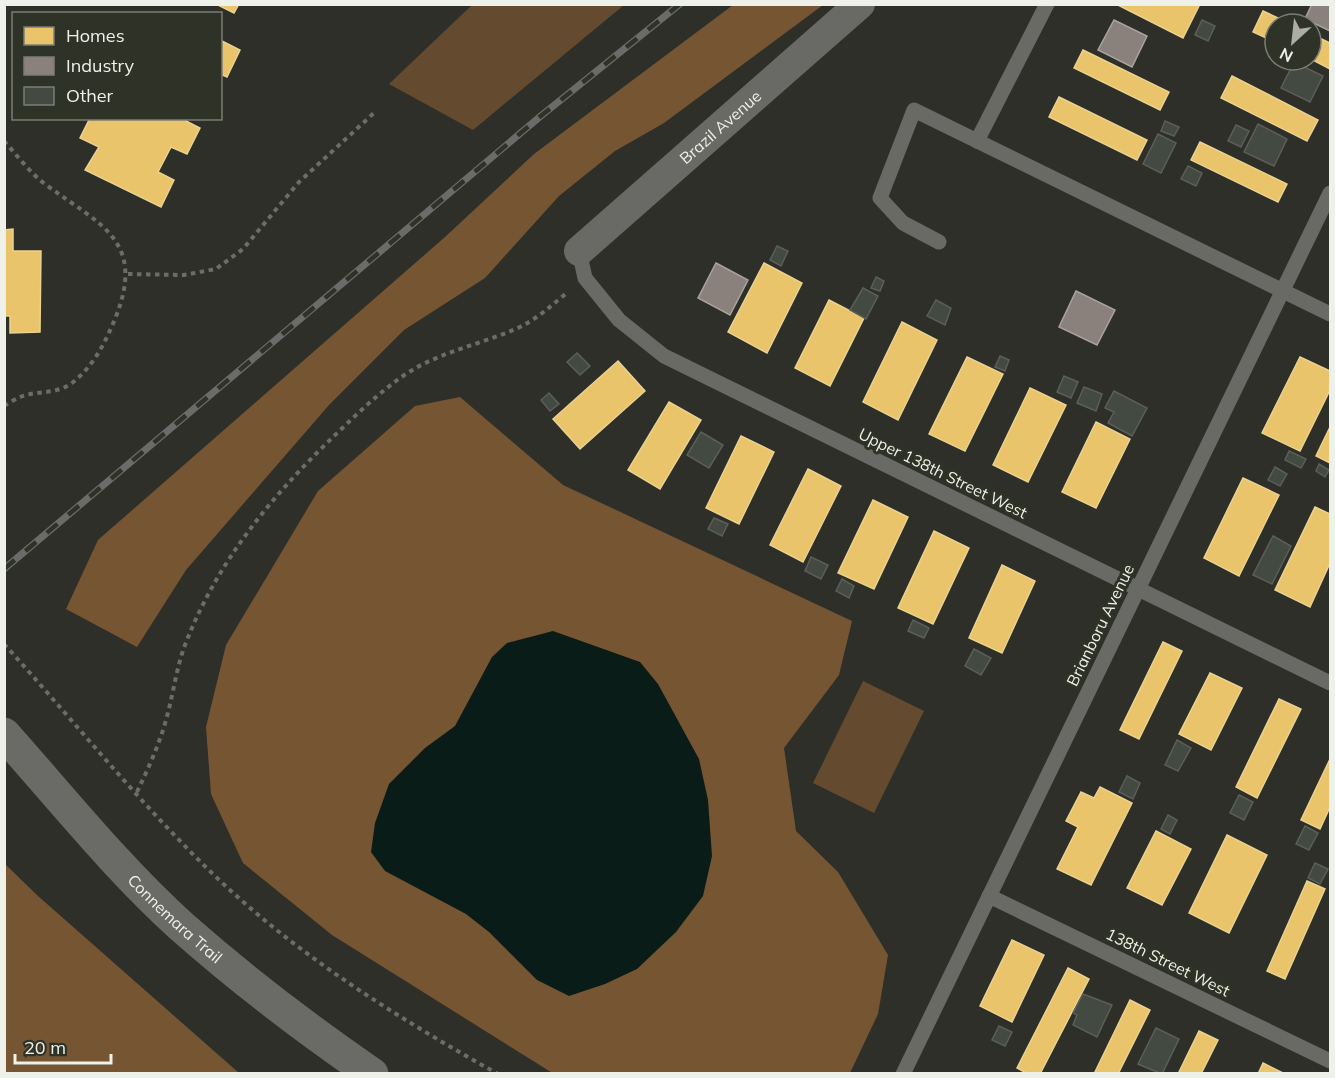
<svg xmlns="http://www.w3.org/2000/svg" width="1335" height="1078" viewBox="0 0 1335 1078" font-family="Mulish,sans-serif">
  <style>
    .green { fill: #644b2f }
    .forest { fill: #765533 }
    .water { fill: #0a1c17 }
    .homes { fill: #e9c46a; stroke: #ead290; stroke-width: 1.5 }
    .industry { fill: #8a817c; stroke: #a8a39d; stroke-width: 1.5 }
    .building { fill: #424a41; stroke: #5c5e59; stroke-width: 1.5 }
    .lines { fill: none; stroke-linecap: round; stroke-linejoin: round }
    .path { stroke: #6c6c69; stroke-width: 4; stroke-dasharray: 4.5 4.5; stroke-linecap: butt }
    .lane { stroke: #696965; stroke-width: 15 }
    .street { stroke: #696965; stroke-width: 30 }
    .secondary { stroke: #6a6a67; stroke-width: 33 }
    .rail-casing { stroke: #6b6b69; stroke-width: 7 }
    .rail { stroke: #2f3226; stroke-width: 4.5; stroke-dasharray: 14; stroke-linecap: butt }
    .labels { text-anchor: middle; stroke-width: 6; stroke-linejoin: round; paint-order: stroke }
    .street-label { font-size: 16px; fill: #eef1e9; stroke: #2f3226 }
  </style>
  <rect width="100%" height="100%" fill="#2e2f29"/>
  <g class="green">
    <path d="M472,5V4L624,5L473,130L389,84Z"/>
    <path d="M863,681L924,711L874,813L813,783Z"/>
  </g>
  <g class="forest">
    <path d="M733,5H823L664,123L615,151L559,196L485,278L404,330L329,405L186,570L137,647L66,609L98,540L445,237L534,154Z"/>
    <path d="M460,397L563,485L852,621L839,675L784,748L796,831L838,872L888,955L878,1014L850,1073L554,1074L332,935L243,863L211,794L206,727L226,645L318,491L415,406Z"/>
    <path d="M4,863L38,896L239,1073H5Z"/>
  </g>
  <path class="water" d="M553,631L640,662L658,684L699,759L708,800L712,856L703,896L676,932L637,969L605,984L569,996L537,980L489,932L466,914L385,871L371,852L375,823L389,784L425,748L455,726L492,657L507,643Z"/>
  <g class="homes">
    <path d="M216,4H239L234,13Z"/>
    <path d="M1116,4H1200L1183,38Z"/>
    <path d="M1263,11L1291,24H1275V42L1253,32Z"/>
    <path d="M1311,34L1330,43V69L1311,59Z"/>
    <path d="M220,40L240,50L227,77L220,74Z"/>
    <path d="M1083,50L1169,92L1160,110L1074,68Z"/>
    <path d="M1232,76L1318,120L1307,141L1221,98Z"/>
    <path d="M1059,97L1147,140L1137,160L1049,117Z"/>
    <path d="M90,118H187L186,121L200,128L187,154L171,147L158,172L174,180L161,207L85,170L99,147L80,138Z"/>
    <path d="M1200,142L1287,184L1278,202L1191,160Z"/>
    <path d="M13,229V251H41L40,332L10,333V316H4V230Z"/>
    <path d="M764,263L802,283L767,353L728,332Z"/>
    <path d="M829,300L864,318L830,386L795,368Z"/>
    <path d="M902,322L937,340L898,420L863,402Z"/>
    <path d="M967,357L1003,374L965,451L929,434Z"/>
    <path d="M1300,357L1330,371V390L1300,451L1262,433Z"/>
    <path d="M618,361L645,391L580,449L553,419Z"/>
    <path d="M1030,388L1066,405L1028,482L993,465Z"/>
    <path d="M669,402L701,420L660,489L628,470Z"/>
    <path d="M1096,422L1130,439L1096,508L1062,492Z"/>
    <path d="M1330,427V463L1316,456Z"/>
    <path d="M741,436L774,452L739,524L706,508Z"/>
    <path d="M808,469L841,486L803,562L770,545Z"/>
    <path d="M1243,478L1279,495L1239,576L1204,558Z"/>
    <path d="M873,500L908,517L874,589L838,573Z"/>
    <path d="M1315,507L1330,514V563L1310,607L1275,590Z"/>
    <path d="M934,531L969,548L933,624L898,608Z"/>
    <path d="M1002,565L1035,581L1002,653L969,638Z"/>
    <path d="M1163,642L1182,651L1139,739L1120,730Z"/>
    <path d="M1210,673L1242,688L1211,750L1179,734Z"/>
    <path d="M1279,699L1301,709L1257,798L1236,787Z"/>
    <path d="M1330,759V807L1320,829L1301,820Z"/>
    <path d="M1100,787L1132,803L1091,885L1057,869L1078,827L1066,821L1081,792L1094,798Z"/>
    <path d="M1156,831L1191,849L1162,905L1127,888Z"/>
    <path d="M1227,835L1267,855L1229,933L1189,913Z"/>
    <path d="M1307,881L1325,889L1285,979L1267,971Z"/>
    <path d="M1012,940L1044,955L1012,1022L980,1006Z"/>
    <path d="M1068,968L1089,979L1040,1074H1028L1017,1068Z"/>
    <path d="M1130,1000L1150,1010L1118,1074H1094Z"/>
    <path d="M1199,1031L1218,1040L1201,1074H1178Z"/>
    <path d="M1263,1063L1283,1073L1282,1074H1258Z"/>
  </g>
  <g class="industry">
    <path d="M1312,4H1330V31L1305,19Z"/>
    <path d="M1114,20L1147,36L1132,67L1098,50Z"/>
    <path d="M716,263L748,280L730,315L698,298Z"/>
    <path d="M1076,291L1115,310L1097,345L1059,327Z"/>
  </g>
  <g class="building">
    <path d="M1202,20L1215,26L1208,41L1195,35Z"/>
    <path d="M1294,62L1323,76L1310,102L1281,88Z"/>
    <path d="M1165,121L1179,127L1174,136L1161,131Z"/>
    <path d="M1258,124L1287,139L1274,166L1244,152Z"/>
    <path d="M1236,125L1249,131L1241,147L1228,141Z"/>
    <path d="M1158,134L1176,143L1161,173L1143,164Z"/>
    <path d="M1188,166L1202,173L1196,186L1181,179Z"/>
    <path d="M777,246L788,251L781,266L770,260Z"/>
    <path d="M876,277L884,281L880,291L871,288Z"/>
    <path d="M863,288L878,296L866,319L850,310Z"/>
    <path d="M936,300L951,308L945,325L927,316Z"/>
    <path d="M577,353L590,366L580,375L567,362Z"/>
    <path d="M1000,356L1009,360L1005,371L995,367Z"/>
    <path d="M1064,376L1078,382L1071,398L1057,392Z"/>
    <path d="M1084,387L1102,394L1096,411L1077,403Z"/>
    <path d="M1114,391L1147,408L1132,436L1108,423L1114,412L1105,408Z"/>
    <path d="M549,393L559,404L550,411L541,400Z"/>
    <path d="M701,432L723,445L709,468L687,455Z"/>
    <path d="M1289,451L1306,459L1301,468L1285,460Z"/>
    <path d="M1319,464L1329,470L1325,477L1316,471Z"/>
    <path d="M1275,467L1287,474L1280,486L1268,480Z"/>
    <path d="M714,518L728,524L722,536L708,529Z"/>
    <path d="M1273,536L1291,546L1272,584L1253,575Z"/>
    <path d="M811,557L828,565L821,579L805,571Z"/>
    <path d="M842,579L854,586L849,598L836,591Z"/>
    <path d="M913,620L929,628L924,638L908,631Z"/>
    <path d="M974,649L991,658L981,675L965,666Z"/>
    <path d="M1177,740L1191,748L1178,771L1165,765Z"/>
    <path d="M1127,776L1140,783L1133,799L1119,792Z"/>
    <path d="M1239,795L1253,802L1244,820L1230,813Z"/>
    <path d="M1168,815L1177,820L1170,834L1161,829Z"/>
    <path d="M1305,826L1318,833L1309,850L1296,844Z"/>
    <path d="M1315,863L1328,869L1320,884L1308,878Z"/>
    <path d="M1083,994L1112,1005L1097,1037L1073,1025L1077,1015L1073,1013Z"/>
    <path d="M999,1026L1012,1032L1005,1046L992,1040Z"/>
    <path d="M1156,1028L1179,1039L1162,1074L1138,1064Z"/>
  </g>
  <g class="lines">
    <g class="path">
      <path d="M4,141C17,155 30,173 45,184C100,225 147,240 115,319C105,343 93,367 72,383C56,395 37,390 20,397C15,399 9,403 4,406"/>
      <path d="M128,274L184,275L216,269L243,249L299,182L375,112"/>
      <path d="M4,644C74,721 140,804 215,876C298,956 398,1018 498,1074"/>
      <path d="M137,792C148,769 159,745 166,720C173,696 176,669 185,645C216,564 269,499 331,439C354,417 377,394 403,376C439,351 481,345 520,327C538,318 552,305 568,292"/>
    </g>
    <g class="lane">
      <path d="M977,141L1047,4"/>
      <path d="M939,242L903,223L880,198L914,110L1330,314"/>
      <path d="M579,251L585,278L619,320L664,356L1330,683"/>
      <path d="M989,896L1330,1061"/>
      <path d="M903,1074L1330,193"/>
    </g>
    <path class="street" id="s1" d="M579,251L860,4"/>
    <path class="secondary" id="s2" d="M4,734C62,799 117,868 181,926C241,979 305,1028 372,1074"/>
    <g class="rail-casing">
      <path id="rail" d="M4,569L542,115L680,4"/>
    </g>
    <use href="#rail" class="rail"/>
  </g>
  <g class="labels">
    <g class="street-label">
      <text dy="6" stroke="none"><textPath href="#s1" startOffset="188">Brazil Avenue</textPath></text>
      <text transform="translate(943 473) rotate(26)" y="6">Upper 138th Street West</text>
      <text transform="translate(1100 625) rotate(-64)" y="6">Brianboru Avenue</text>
      <text dy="6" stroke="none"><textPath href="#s2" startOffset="252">Connemara Trail</textPath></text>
      <text transform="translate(1168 962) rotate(26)" y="6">138th Street West</text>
    </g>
  </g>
  <rect width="1335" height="1078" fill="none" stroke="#eef1e9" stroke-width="12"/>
  <rect x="12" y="12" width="210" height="108" fill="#2f3226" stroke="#7b7e74" stroke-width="1.5"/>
  <rect x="24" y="27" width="30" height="18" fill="#e9c46a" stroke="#7b7e74" stroke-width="1.5"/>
  <text x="66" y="42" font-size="18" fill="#eef1e9">Homes</text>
  <rect x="24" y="57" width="30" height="18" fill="#8a817c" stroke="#7b7e74" stroke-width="1.5"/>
  <text x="66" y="72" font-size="18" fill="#eef1e9">Industry</text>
  <rect x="24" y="87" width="30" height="18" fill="#424a41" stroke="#7b7e74" stroke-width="1.5"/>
  <text x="66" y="102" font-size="18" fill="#eef1e9">Other</text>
  <g transform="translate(1293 42) rotate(207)"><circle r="28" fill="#2f3226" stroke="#7b7e74" stroke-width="1.5"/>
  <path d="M0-4.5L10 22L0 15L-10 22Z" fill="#abada6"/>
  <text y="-9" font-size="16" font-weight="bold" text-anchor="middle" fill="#eef1e9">N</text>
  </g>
  <path d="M15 1054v9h96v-9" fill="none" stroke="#eef1e9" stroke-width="3"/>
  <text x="24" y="1054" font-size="18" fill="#eef1e9" stroke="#2f3226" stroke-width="4.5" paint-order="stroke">20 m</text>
</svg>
